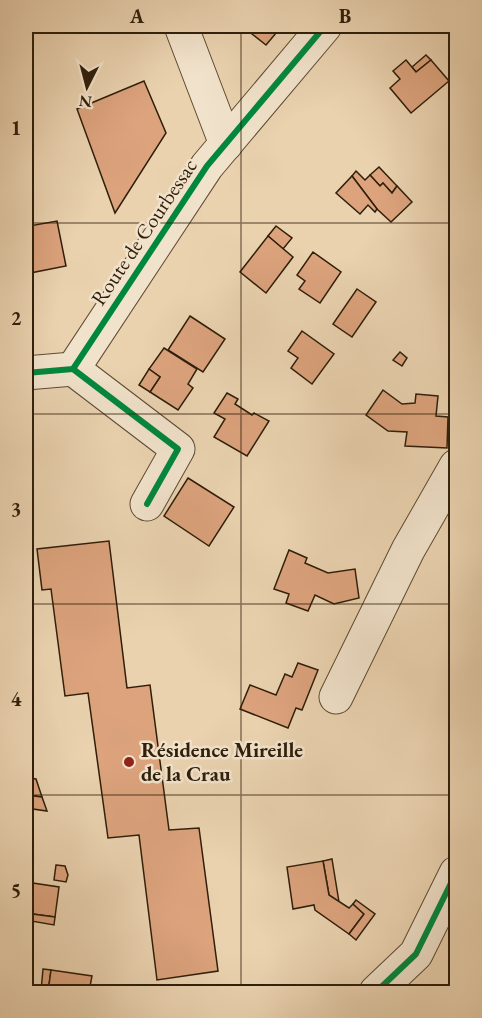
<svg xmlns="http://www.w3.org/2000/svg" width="482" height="1018" viewBox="0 0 482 1018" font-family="'EB Garamond',serif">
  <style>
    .building { fill: #dca37d; stroke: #2f1e0a; stroke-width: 1.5 }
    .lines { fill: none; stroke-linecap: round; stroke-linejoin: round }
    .minor-casing { stroke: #5e4b33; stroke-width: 35 }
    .minor { stroke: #f1e2cb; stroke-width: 33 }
    .cycleway-casing { stroke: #f1e2cb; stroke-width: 10 }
    .cycleway { stroke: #00873e; stroke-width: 6 }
    .grid { fill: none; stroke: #2f1e0a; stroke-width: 1.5; stroke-opacity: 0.55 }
    .poi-dot { fill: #8f2418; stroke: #f1e2cb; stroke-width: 2 }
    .labels { text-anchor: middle; stroke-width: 5; stroke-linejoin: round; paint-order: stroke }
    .street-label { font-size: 21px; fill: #2f1e0a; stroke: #f1e2cb }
    .poi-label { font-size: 21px; font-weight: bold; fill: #2f1e0a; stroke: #f1e2cb; text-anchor: start }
    .neatline { fill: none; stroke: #2f1e0a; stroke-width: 2 }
    .grid-label { font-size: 20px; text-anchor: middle; font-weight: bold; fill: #2f1e0a }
  </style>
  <rect width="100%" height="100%" fill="#ead2af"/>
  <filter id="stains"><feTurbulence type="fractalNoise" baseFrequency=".00333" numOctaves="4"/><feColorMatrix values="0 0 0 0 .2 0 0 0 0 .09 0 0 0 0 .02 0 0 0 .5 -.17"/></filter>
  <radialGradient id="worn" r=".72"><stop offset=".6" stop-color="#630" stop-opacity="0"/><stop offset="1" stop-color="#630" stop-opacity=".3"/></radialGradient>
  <g class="building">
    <path d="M246,26H282L266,45L247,30L249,27Z"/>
    <path d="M426,55L431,60L416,72L412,67Z"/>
    <path d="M406,60L416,72L431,60L449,81L411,113L390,88L400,79L393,71Z"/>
    <path d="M144,81L166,133L115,213L77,109Z"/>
    <path d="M26,145L32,185L26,186Z"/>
    <path d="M379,167L397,186L392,193L383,183L380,186L370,175Z"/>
    <path d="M356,171L365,180L370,175L380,186L383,183L392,193L397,186L412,202L391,222L377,209L352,176Z"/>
    <path d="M352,176L377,209L375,212L368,205L360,214L336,193Z"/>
    <path d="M57,221L66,266L30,273L26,250V244L31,243L29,226Z"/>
    <path d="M29,226L31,243L26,244V227Z"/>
    <path d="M276,226L292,238L283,249L268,236Z"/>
    <path d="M268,236L293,257L266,293L240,272Z"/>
    <path d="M313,252L341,272L320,303L299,289L305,281L297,275Z"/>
    <path d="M357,289L376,302L352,337L333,324Z"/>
    <path d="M190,316L225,339L203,372L168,350Z"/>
    <path d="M302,331L334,354L312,384L291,368L298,358L288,351Z"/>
    <path d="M164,348L197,369L188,384L193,388L178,410L150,392L160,377L149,369Z"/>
    <path d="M400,352L407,358L402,366L393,360Z"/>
    <path d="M149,369L160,377L150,392L139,385Z"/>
    <path d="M383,390L402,404L415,403L416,394L438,396L436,416L448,417L447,448L405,446L407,432L388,431L366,415Z"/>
    <path d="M227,393L238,399L235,404L252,415L254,413L269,421L247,456L214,437L225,419L214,413Z"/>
    <path d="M188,478L234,507L209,546L164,516Z"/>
    <path d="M109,541L127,688L150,685L169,830L199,828L218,971L157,980L139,835L108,838L88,693L65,696L51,589L42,590L37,549Z"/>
    <path d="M289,550L307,558L305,563L328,573L355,569L359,598L334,604L315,595L308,611L286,603L289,594L274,589Z"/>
    <path d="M298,663L318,670L302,710L296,708L288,728L240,709L250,685L276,695L285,674L292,677Z"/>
    <path d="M29,778L36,779L42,797L26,795Z"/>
    <path d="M26,795L42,797L47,811L26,808Z"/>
    <path d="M332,859L339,902L329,895L323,861Z"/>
    <path d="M323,861L329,895L349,908L353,904L364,914L349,934L315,910L314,905L293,909L287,867Z"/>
    <path d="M56,865L65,866L68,875L66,882L54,880Z"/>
    <path d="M26,882L59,887L55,917L26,913Z"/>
    <path d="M356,900L375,914L356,940L349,934L364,914L353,904Z"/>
    <path d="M32,914L55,917L54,925L31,921Z"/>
    <path d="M43,969L51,970L48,992L41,991Z"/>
    <path d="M51,970L92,976L89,992H48Z"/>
  </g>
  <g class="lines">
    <g class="minor-casing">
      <g id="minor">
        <path d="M181,26L226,144"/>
        <path d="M73,369L178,449L147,504"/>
        <path d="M26,373L73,369L207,166L325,26"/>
        <path d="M336,697L408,550L456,466"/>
        <path d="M376,992L416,954L456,873"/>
      </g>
    </g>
    <use href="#minor" class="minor"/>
    <g class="cycleway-casing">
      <g id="cycleway">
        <path d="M73,369L178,449L147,504"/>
        <path d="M26,373L73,369L207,166L325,26"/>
        <path d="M376,992L416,954L456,873"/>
      </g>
    </g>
    <use href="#cycleway" class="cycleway"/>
  </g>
  <path class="grid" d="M241,26V992M26,223H456M26,414H456M26,604H456M26,795H456"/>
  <circle class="poi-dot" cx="129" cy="762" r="6"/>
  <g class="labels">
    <g class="street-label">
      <text transform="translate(144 232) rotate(-56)" y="7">Route de Courbessac</text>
    </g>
    <g class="poi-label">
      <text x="141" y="757">Résidence Mireille<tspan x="141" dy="24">de la Crau</tspan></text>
    </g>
  </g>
  <rect width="482" height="1018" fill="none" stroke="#ead2af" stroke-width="66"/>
  <g transform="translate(87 87) rotate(186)" stroke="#f1e2cb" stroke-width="4.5" paint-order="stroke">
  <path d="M0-4.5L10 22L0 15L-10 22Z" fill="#2f1e0a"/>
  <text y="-9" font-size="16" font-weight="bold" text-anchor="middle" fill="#2f1e0a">N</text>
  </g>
  <rect x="33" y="33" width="416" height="952" class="neatline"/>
  <g class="grid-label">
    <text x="137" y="23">A</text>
    <text x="345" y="23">B</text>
    <text x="16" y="135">1</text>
    <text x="16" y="325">2</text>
    <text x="16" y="516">3</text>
    <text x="16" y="706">4</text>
    <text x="16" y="897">5</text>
  </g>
  <rect width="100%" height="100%" filter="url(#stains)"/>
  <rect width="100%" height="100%" fill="url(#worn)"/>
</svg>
